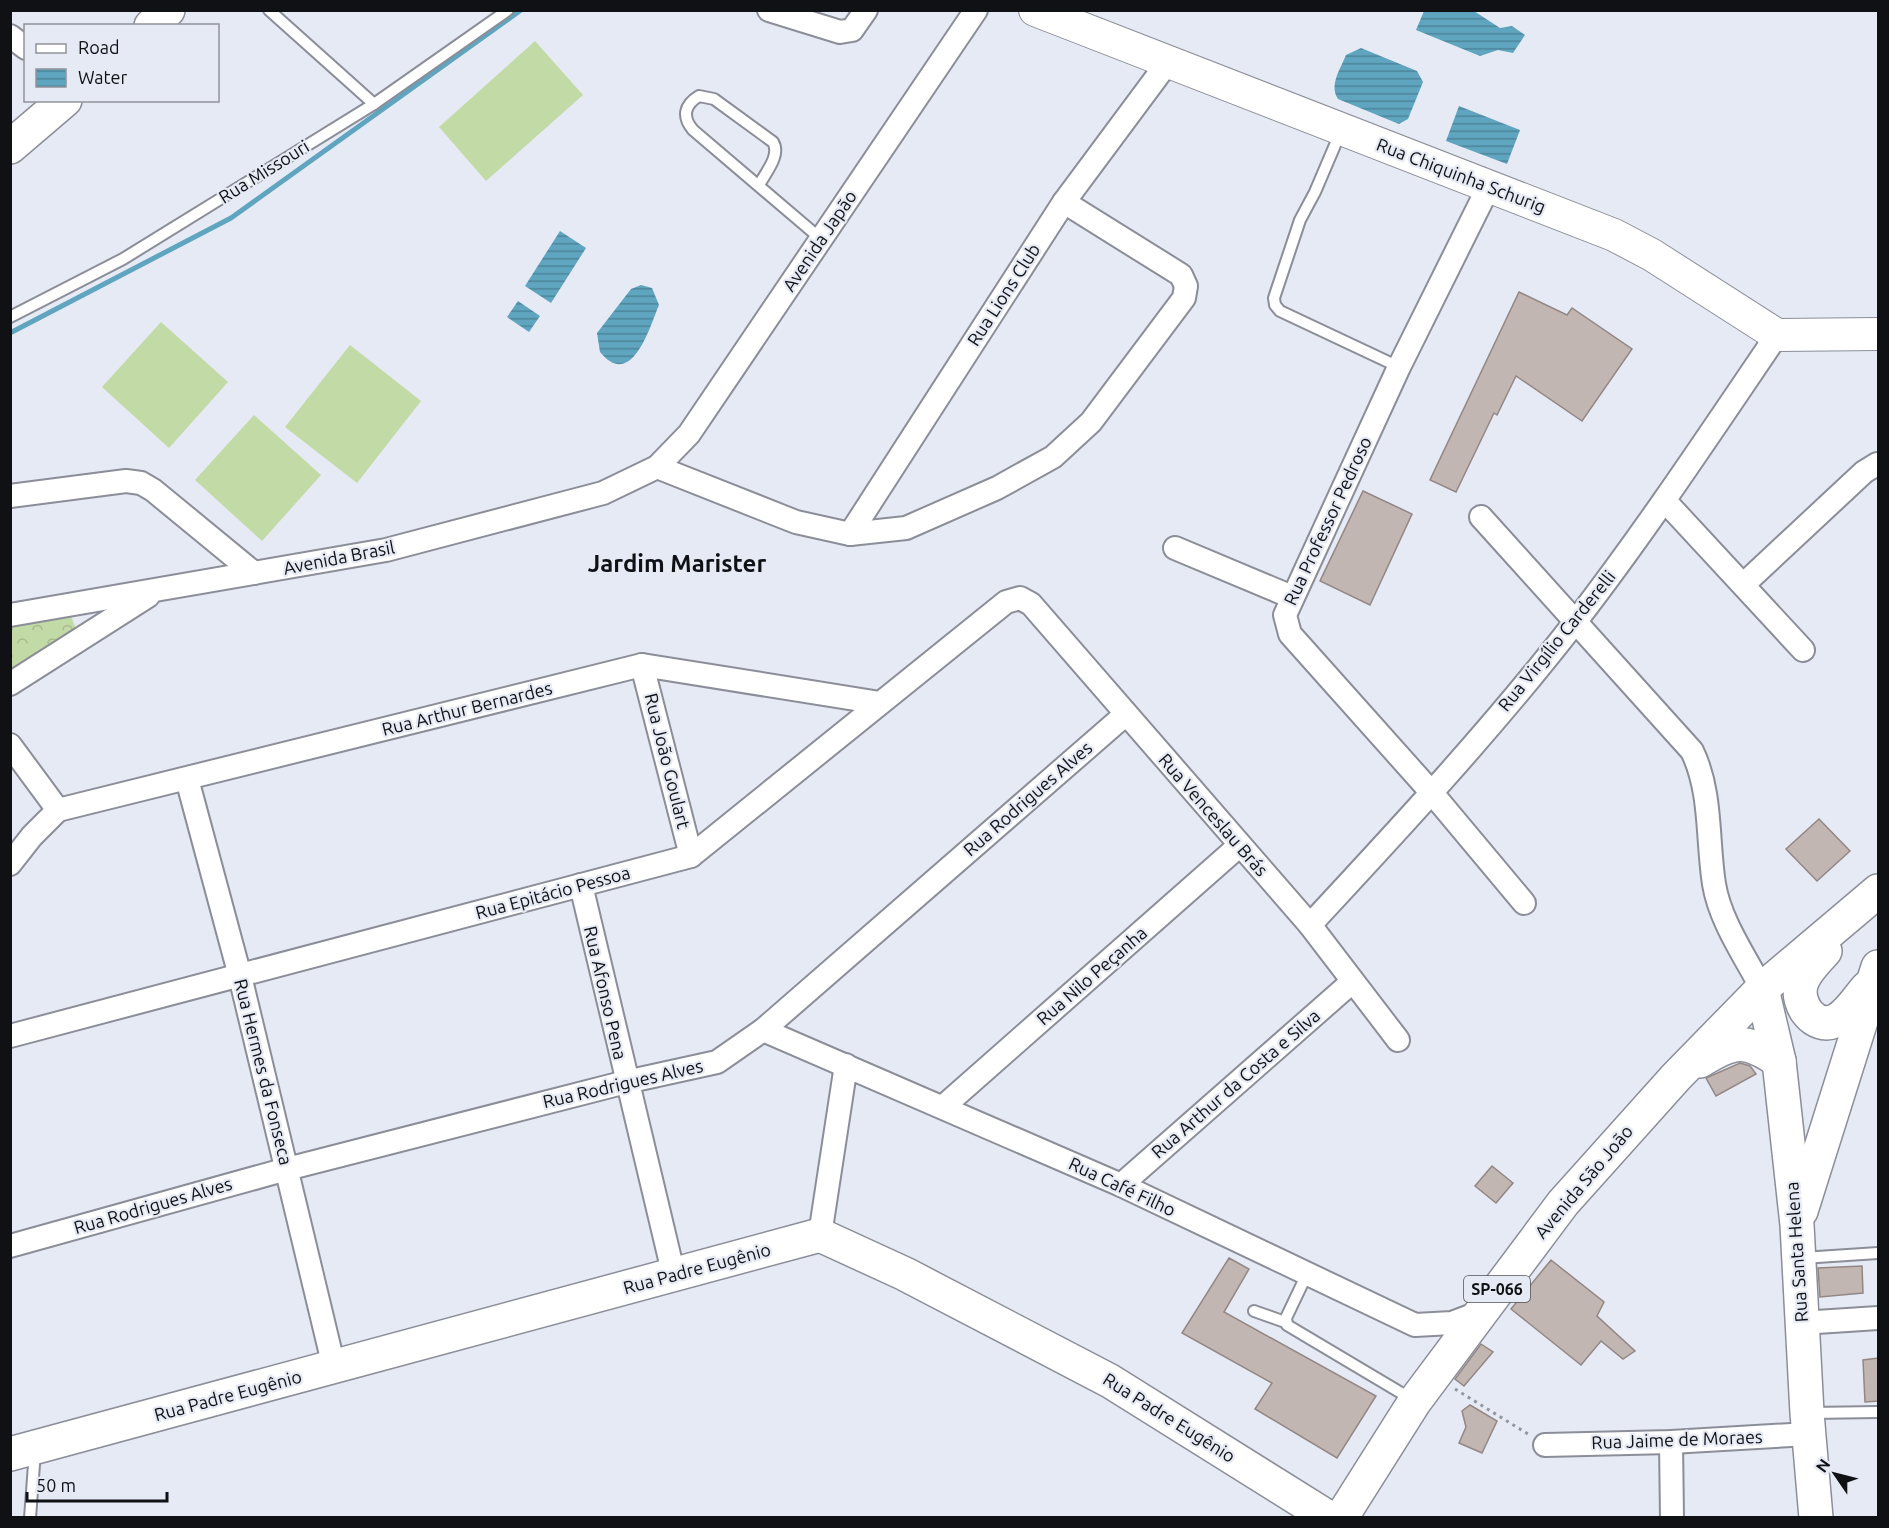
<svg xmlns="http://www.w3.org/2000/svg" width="1889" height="1528" viewBox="0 0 1889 1528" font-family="Ubuntu,sans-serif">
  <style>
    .grass { fill: #c2daa5 }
    .forest { fill: url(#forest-crowns) }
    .water { fill: url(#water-rules) }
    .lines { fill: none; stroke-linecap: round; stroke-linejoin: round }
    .stream { stroke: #5fa5bf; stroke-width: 5 }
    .building { fill: #c2b6b3; stroke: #928784; stroke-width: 1.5 }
    .lane-casing { stroke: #8b8e98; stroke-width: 14 }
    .street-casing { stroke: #8b8e98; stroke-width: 26 }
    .secondary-casing { stroke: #8b8e98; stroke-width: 34 }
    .primary-casing { stroke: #8b8e98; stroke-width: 36 }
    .path { stroke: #93969d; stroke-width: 3; stroke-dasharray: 3 4.5; stroke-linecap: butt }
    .lane { stroke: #fff; stroke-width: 10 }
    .street { stroke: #fff; stroke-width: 22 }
    .secondary { stroke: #fff; stroke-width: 32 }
    .primary { stroke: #fff; stroke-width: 33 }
    .labels { text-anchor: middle; stroke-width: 4.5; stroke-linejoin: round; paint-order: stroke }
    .shield { fill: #e6eaf4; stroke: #505257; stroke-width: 1.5 }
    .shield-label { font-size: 16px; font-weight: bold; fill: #0f1114 }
    .street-label { font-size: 18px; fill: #0f1114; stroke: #e6eaf4 }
    .district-label { font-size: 24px; font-weight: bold; fill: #0f1114; stroke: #e6eaf4 }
  </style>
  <defs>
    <pattern id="forest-crowns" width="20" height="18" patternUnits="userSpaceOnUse" patternTransform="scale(1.5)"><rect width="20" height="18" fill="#c2daa5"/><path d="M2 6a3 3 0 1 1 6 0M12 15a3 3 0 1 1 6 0" fill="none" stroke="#a6ba8d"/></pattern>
    <pattern id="water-rules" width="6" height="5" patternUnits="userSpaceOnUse" patternTransform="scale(1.5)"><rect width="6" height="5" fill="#5fa5bf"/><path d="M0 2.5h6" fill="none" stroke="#4d859a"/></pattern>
  </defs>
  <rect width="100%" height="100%" fill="#e6eaf4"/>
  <g class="grass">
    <path d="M535,41L583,95L486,181L439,127Z"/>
    <path d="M161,322L228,382L169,448L102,387Z"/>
    <path d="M350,345L421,401L357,483L285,427Z"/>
    <path d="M254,415L321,475L262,541L195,480Z"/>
  </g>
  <path class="forest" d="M71,616L76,629L11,670V626Z"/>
  <g class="water">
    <path d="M1474,11L1500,28L1512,26L1525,35L1513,53L1498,50L1480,56L1416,30L1424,11Z"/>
    <path d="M1361,48L1417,71L1423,82L1408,119L1399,124L1338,99C1329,85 1340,70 1346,55Z"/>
    <path d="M1459,106L1520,130L1507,164L1446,141Z"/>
    <path d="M560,231L586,248L551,303L525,286Z"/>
    <path d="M641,285L652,288L659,305C650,326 632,391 600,352L597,333L631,289Z"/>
    <path d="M518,301L540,316L529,332L507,317Z"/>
  </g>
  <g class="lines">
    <path class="stream" d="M10,333L231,218L521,10"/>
  </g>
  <g class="building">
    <path d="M1519,292L1567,315L1572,308L1632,349L1582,421L1516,376L1497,415L1494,413L1456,492L1430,480Z"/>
    <path d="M1363,491L1412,514L1370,605L1320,581Z"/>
    <path d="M1819,819L1850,851L1817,881L1786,849Z"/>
    <path d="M1740,1063L1750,1066L1756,1074L1716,1096L1706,1078Z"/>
    <path d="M1492,1166L1513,1183L1496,1203L1475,1186Z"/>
    <path d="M1229,1258L1249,1269L1224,1312L1376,1396L1337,1458L1255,1409L1272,1383L1182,1333Z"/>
    <path d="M1551,1260L1604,1302L1597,1316L1635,1351L1623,1359L1601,1341L1581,1365L1511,1309Z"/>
    <path d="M1862,1266L1863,1293L1820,1297L1818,1268Z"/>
    <path d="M1481,1344L1493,1352L1464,1386L1455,1379Z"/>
    <path d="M1878,1358V1401L1865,1402L1863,1360Z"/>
    <path d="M1470,1405L1497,1421L1482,1453L1459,1443L1466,1427L1462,1411Z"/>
  </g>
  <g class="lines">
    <g class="lane-casing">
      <g id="lane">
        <path d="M269,10L374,104"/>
        <path d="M1341,131L1315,192L1300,220L1274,298L1275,305L1280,311L1399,367"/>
        <path d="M759,185C766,172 781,155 773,142L714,99L699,96C684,105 682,117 693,130L821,239"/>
        <path d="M10,317L123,259L374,104L508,10"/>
        <path d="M1802,1258L1878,1253"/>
        <path d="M1307,1274L1286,1318L1287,1325L1413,1400"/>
        <path d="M1254,1311L1285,1322"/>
        <path d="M1810,1413L1878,1412"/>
        <path d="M30,1518L35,1451"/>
      </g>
    </g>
    <g class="street-casing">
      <g id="street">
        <path d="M769,10L840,32L852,30L866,10"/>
        <path d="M10,36L26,48"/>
        <path d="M1489,186L1399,367L1285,615L1290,634L1432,793L1524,903"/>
        <path d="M657,467L796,522L850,534L906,528L997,488L1053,457L1091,422L1184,298L1186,286L1181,275L1064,202"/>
        <path d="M10,496L126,481L141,483L153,490L254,573"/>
        <path d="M1665,501L1803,650"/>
        <path d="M1481,517L1692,751C1712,792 1707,840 1714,884C1720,921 1745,956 1762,989"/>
        <path d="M850,534L1064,202L1168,62"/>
        <path d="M1175,548L1292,597"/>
        <path d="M1744,584L1864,472L1877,464"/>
        <path d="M10,615L386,550L603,493L657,467L689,434L976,10"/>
        <path d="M642,665L691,856"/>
        <path d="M10,684L148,596"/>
        <path d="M10,745L58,810"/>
        <path d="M187,779L240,976L334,1367"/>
        <path d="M58,810L642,665L880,703"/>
        <path d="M10,864L32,836L58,810"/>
        <path d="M581,885L674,1276"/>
        <path d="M1310,925C1401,827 1493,728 1576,621C1647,529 1711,432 1777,335"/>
        <path d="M763,1030L1121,1185L1415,1325L1452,1323L1481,1312"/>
        <path d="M10,1036L691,856L1006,602L1020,598L1031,604L1310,925L1398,1040"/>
        <path d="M944,1106L1240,845"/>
        <path d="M1121,1185L1352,982"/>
        <path d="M820,1235L846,1065"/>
        <path d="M10,1246L287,1169L626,1082L717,1062L763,1030L1126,714"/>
        <path d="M1801,1323L1878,1318"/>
        <path d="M1671,1442L1672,1518"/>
        <path d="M1545,1445L1671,1442L1808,1434"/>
      </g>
    </g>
    <g class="secondary-casing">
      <path id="secondary" d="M1035,10L1614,235L1652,255L1777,335L1878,334"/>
    </g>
    <g class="primary-casing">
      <g id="primary">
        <path d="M151,26L168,10"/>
        <path d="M10,147L65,100"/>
        <path d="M1825,951C1816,961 1804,972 1801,985C1796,1004 1814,1030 1835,1021C1848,1015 1858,998 1867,988"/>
        <path d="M1762,989L1779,1061L1797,1225L1807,1413L1816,1518"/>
        <path d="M1700,1061C1734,1040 1745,1038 1779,1061"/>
        <path d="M1801,1211L1878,967"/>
        <path d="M10,1454L820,1235L905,1274L1110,1381L1329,1518"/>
        <path d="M1341,1518L1415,1401L1563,1203L1676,1077L1762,989L1878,891"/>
      </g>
    </g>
    <path class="path" d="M1455,1389L1528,1434"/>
    <use href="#lane" class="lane"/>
    <use href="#street" class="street"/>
    <use href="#secondary" class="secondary"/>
    <use href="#primary" class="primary"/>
  </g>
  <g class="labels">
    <rect class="shield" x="1464" y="1276" width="66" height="26" rx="4.5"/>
    <g class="shield-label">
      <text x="1497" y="1295">SP-066</text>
    </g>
    <g class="street-label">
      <text transform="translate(264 172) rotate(-32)" y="6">Rua Missouri</text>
      <text transform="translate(1461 176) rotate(21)" y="6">Rua Chiquinha Schurig</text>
      <text transform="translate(820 241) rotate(-56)" y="6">Avenida Japão</text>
      <text transform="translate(1004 295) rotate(-57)" y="6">Rua Lions Club</text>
      <text transform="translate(1328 521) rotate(-65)" y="6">Rua Professor Pedroso</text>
      <text transform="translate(339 558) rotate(-11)" y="6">Avenida Brasil</text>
      <text transform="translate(1557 641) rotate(-51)" y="6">Rua Virgílio Carderelli</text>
      <text transform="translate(467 709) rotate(-14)" y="6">Rua Arthur Bernardes</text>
      <text transform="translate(667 761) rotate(76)" y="6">Rua João Goulart</text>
      <text transform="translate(1028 799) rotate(-41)" y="6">Rua Rodrigues Alves</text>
      <text transform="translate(1213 815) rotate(49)" y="6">Rua Venceslau Brás</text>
      <text transform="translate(553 893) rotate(-15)" y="6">Rua Epitácio Pessoa</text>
      <text transform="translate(1092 976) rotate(-41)" y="6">Rua Nilo Peçanha</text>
      <text transform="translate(605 993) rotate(77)" y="6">Rua Afonso Pena</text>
      <text transform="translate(263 1072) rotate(76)" y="6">Rua Hermes da Fonseca</text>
      <text transform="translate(623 1084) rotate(-13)" y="6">Rua Rodrigues Alves</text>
      <text transform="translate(1236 1084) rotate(-41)" y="6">Rua Arthur da Costa e Silva</text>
      <text transform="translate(1584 1182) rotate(-50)" y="6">Avenida São João</text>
      <text transform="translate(1122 1187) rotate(25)" y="6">Rua Café Filho</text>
      <text transform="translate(153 1206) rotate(-16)" y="6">Rua Rodrigues Alves</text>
      <text transform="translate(1797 1252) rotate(-94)" y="6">Rua Santa Helena</text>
      <text transform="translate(697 1269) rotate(-15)" y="6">Rua Padre Eugênio</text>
      <text transform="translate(228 1396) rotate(-15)" y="6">Rua Padre Eugênio</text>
      <text transform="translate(1169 1418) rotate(32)" y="6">Rua Padre Eugênio</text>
      <text transform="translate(1677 1440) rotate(-2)" y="6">Rua Jaime de Moraes</text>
    </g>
    <g class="district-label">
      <text x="677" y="572">Jardim Marister</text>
    </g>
  </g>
  <rect width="1889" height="1528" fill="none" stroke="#0f1114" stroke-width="24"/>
  <rect x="24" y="24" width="195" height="78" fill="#e6eaf4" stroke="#90939a" stroke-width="1.5"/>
  <rect x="36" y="44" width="30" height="9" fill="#ffffff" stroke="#90939a" stroke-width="1.5"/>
  <text x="78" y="54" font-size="18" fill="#0f1114">Road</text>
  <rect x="36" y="69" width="30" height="18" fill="url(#water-rules)" stroke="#90939a" stroke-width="1.5"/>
  <text x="78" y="84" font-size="18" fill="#0f1114">Water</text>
  <g transform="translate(1835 1474) rotate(305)" stroke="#e6eaf4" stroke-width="4.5" paint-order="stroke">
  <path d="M0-4.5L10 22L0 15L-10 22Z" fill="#0f1114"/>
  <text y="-9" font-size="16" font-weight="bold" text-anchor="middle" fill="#0f1114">N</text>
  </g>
  <path d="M27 1492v9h140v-9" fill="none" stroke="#0f1114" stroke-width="3"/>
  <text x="36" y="1492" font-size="18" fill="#0f1114" stroke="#e6eaf4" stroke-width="4.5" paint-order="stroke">50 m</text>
</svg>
